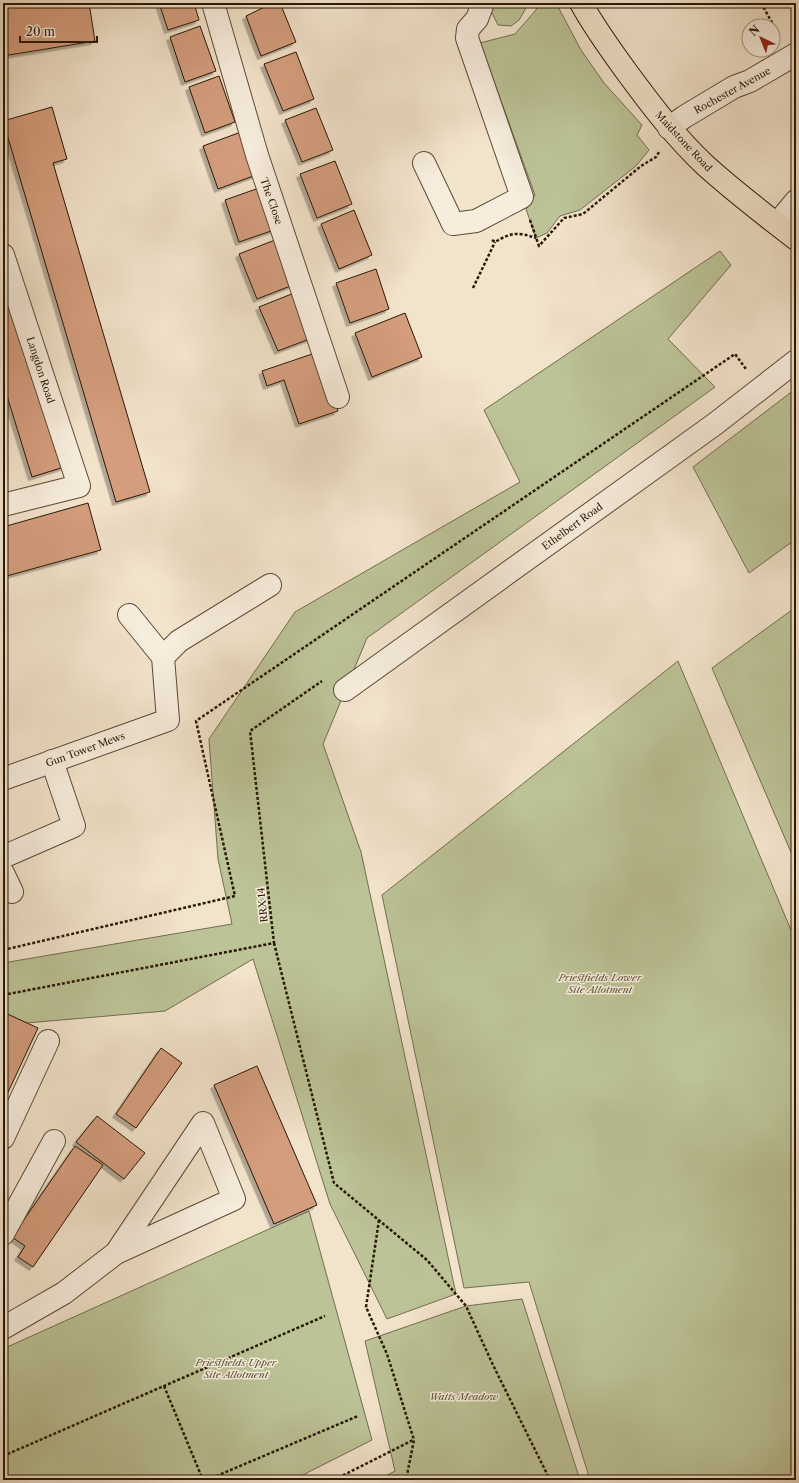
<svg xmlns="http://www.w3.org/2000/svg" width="799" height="1483" viewBox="0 0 799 1483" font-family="'Libre Caslon Text',serif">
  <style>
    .green { fill: #bcc397; stroke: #726d4e }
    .building { fill: #d49d7d; stroke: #291705; filter: url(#shadow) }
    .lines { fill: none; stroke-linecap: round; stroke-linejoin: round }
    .minor-casing { stroke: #5b4a36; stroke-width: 24 }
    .major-casing { stroke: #291705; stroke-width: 24 }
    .path { stroke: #291705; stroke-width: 2.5; stroke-dasharray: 3 2; stroke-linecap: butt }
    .minor { stroke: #f7eddd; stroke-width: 22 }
    .major { stroke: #f2e3cb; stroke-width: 22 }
    .labels { text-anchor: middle; stroke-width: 3; stroke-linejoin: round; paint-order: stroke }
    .street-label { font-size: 10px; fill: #291705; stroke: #f7eddd }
    .park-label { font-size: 10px; font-style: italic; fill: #5c5338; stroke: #f7eddd }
  </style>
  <defs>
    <filter id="shadow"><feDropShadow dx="-3.5" dy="3.5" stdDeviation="0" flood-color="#0004"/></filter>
  </defs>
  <rect width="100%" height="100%" fill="#f2e3cb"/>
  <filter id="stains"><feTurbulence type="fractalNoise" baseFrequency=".005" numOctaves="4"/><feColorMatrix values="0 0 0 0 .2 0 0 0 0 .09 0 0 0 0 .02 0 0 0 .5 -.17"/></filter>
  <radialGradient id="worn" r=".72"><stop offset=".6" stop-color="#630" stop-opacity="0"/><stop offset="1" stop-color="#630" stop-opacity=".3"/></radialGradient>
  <g class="green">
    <path d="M487,3H529L519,20L511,26L498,25Z"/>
    <path d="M538,3H556L581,50L604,83L642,125L637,135L649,150L636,166L580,210L560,216L547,233L536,238L526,209L535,195L480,43L515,34L536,10Z"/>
    <path d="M720,251L731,265L668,339L715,387L367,638L323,744L361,852L456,1294L387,1319L330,1204L253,959L165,1011L3,1025V963L232,924L218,859L209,739L295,612L520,482L484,410Z"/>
    <path d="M794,390L796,407V539L749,573L693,467Z"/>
    <path d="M796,607V864L712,668Z"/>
    <path d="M678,661L796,942V1480H590L529,1282L464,1288L382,895Z"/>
    <path d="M309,1211L372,1440L293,1480H3V1352L5,1348Z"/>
    <path d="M522,1299L580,1480H378L395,1471L365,1341L466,1306Z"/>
  </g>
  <g class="building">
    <path d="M3,3H89L95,41L3,56Z"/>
    <path d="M159,3H194L199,20L168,30Z"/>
    <path d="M273,3H280L296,42L261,56L246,16Z"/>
    <path d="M200,26L216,71L185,82L170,37Z"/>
    <path d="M296,52L314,99L283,111L264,64Z"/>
    <path d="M219,76L235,122L205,133L189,87Z"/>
    <path d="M52,107L67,159L53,163L150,492L116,502L3,121Z"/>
    <path d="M316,108L333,150L302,162L285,120Z"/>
    <path d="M241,132L256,175L218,189L203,146Z"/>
    <path d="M335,161L352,204L317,218L300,174Z"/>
    <path d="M259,188L274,230L239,242L225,200Z"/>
    <path d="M354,210L372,255L339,269L321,224Z"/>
    <path d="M275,240L293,285L257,299L239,254Z"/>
    <path d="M3,269L64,467L32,477L3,383Z"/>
    <path d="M376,269L389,309L350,323L336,283Z"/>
    <path d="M294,293L312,338L278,351L259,307Z"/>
    <path d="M405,313L422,357L372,377L355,333Z"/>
    <path d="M318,352L338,411L299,424L284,380L267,386L262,371Z"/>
    <path d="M88,503L101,550L3,577V527Z"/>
    <path d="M3,1012L38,1028L3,1103Z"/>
    <path d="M161,1048L182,1063L136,1128L116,1114Z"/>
    <path d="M257,1066L317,1205L274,1224L214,1085Z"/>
    <path d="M97,1116L145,1153L124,1179L76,1142Z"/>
    <path d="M75,1146L103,1165L33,1267L18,1257L25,1246L12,1237Z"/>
  </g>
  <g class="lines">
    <g class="minor-casing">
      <g id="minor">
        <path d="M213,3L257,155L338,397"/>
        <path d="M669,128L684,117L734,87L750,81L796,54"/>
        <path d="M424,163L453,224L476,221L522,197L467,38L468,29L477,19L483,3"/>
        <path d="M777,224L796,201"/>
        <path d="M3,255L79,486L3,505"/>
        <path d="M163,657L179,641L270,585"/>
        <path d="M345,690L715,424L796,361"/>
        <path d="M3,779L168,720L163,657L129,615"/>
        <path d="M3,857L74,826L52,761"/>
        <path d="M3,873L12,892"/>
        <path d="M3,1138L48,1041"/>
        <path d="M3,1234L54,1141"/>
        <path d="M3,1328L64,1293L116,1253L234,1199L203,1123L116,1253"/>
      </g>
    </g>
    <g class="major-casing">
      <path id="major" d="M581,3C594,27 610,49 626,71C651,105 676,138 706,166C735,192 766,216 796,239"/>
    </g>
    <g class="path">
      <path d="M761,3L779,35"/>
      <path d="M530,220L539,246L564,218L583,214L641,166L656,157L659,152"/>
      <path d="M492,240L495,242C512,232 518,232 536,238"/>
      <path d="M473,288L495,242"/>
      <path d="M274,943L334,1183L427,1260L466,1306L493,1365L550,1480"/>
      <path d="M3,950L235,896L196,721L735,354L746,369"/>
      <path d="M3,995L274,943L250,731L322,681"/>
      <path d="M379,1220L366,1307L387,1354L414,1440L406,1480"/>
      <path d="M164,1386L203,1480"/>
      <path d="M3,1456L325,1316"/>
      <path d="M207,1480L358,1416"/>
      <path d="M334,1480L413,1440"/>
    </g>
    <use href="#minor" class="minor"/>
    <use href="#major" class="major"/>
  </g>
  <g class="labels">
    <g class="street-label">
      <text transform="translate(732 90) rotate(-29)" y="4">Rochester Avenue</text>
      <text transform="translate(684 141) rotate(47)" y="4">Maidstone Road</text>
      <text transform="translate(272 201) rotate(71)" y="4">The Close</text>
      <text transform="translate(41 370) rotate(72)" y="4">Langdon Road</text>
      <text transform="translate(572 526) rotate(-36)" y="4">Ethelbert Road</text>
      <text transform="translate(85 749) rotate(-20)" y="4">Gun Tower Mews</text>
      <text transform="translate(262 905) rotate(-96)" y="4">RRX 14</text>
    </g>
    <g class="park-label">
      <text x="600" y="981">Priestfields Lower<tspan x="600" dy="12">Site Allotment</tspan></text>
      <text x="236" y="1366">Priestfields Upper<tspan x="236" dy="12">Site Allotment</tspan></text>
      <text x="464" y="1400">Watts Meadow</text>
    </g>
  </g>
  <rect width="799" height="1483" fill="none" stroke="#f2e3cb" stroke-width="16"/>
  <rect x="4" y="4" width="791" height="1475" fill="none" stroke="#291705" stroke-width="2"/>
  <rect x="8" y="8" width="783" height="1467" fill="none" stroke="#291705"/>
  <g transform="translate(761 38) rotate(317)"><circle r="19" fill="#f7eddd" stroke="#a59787"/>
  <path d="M0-3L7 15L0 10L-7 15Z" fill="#8f2418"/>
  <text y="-6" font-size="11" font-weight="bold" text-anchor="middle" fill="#291705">N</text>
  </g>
  <path d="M20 36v6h77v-6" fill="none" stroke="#291705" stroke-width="2"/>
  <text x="26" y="36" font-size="12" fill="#291705" stroke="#f7eddd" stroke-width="3" paint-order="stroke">20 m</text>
  <rect width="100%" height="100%" filter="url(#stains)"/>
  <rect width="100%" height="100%" fill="url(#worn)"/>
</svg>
